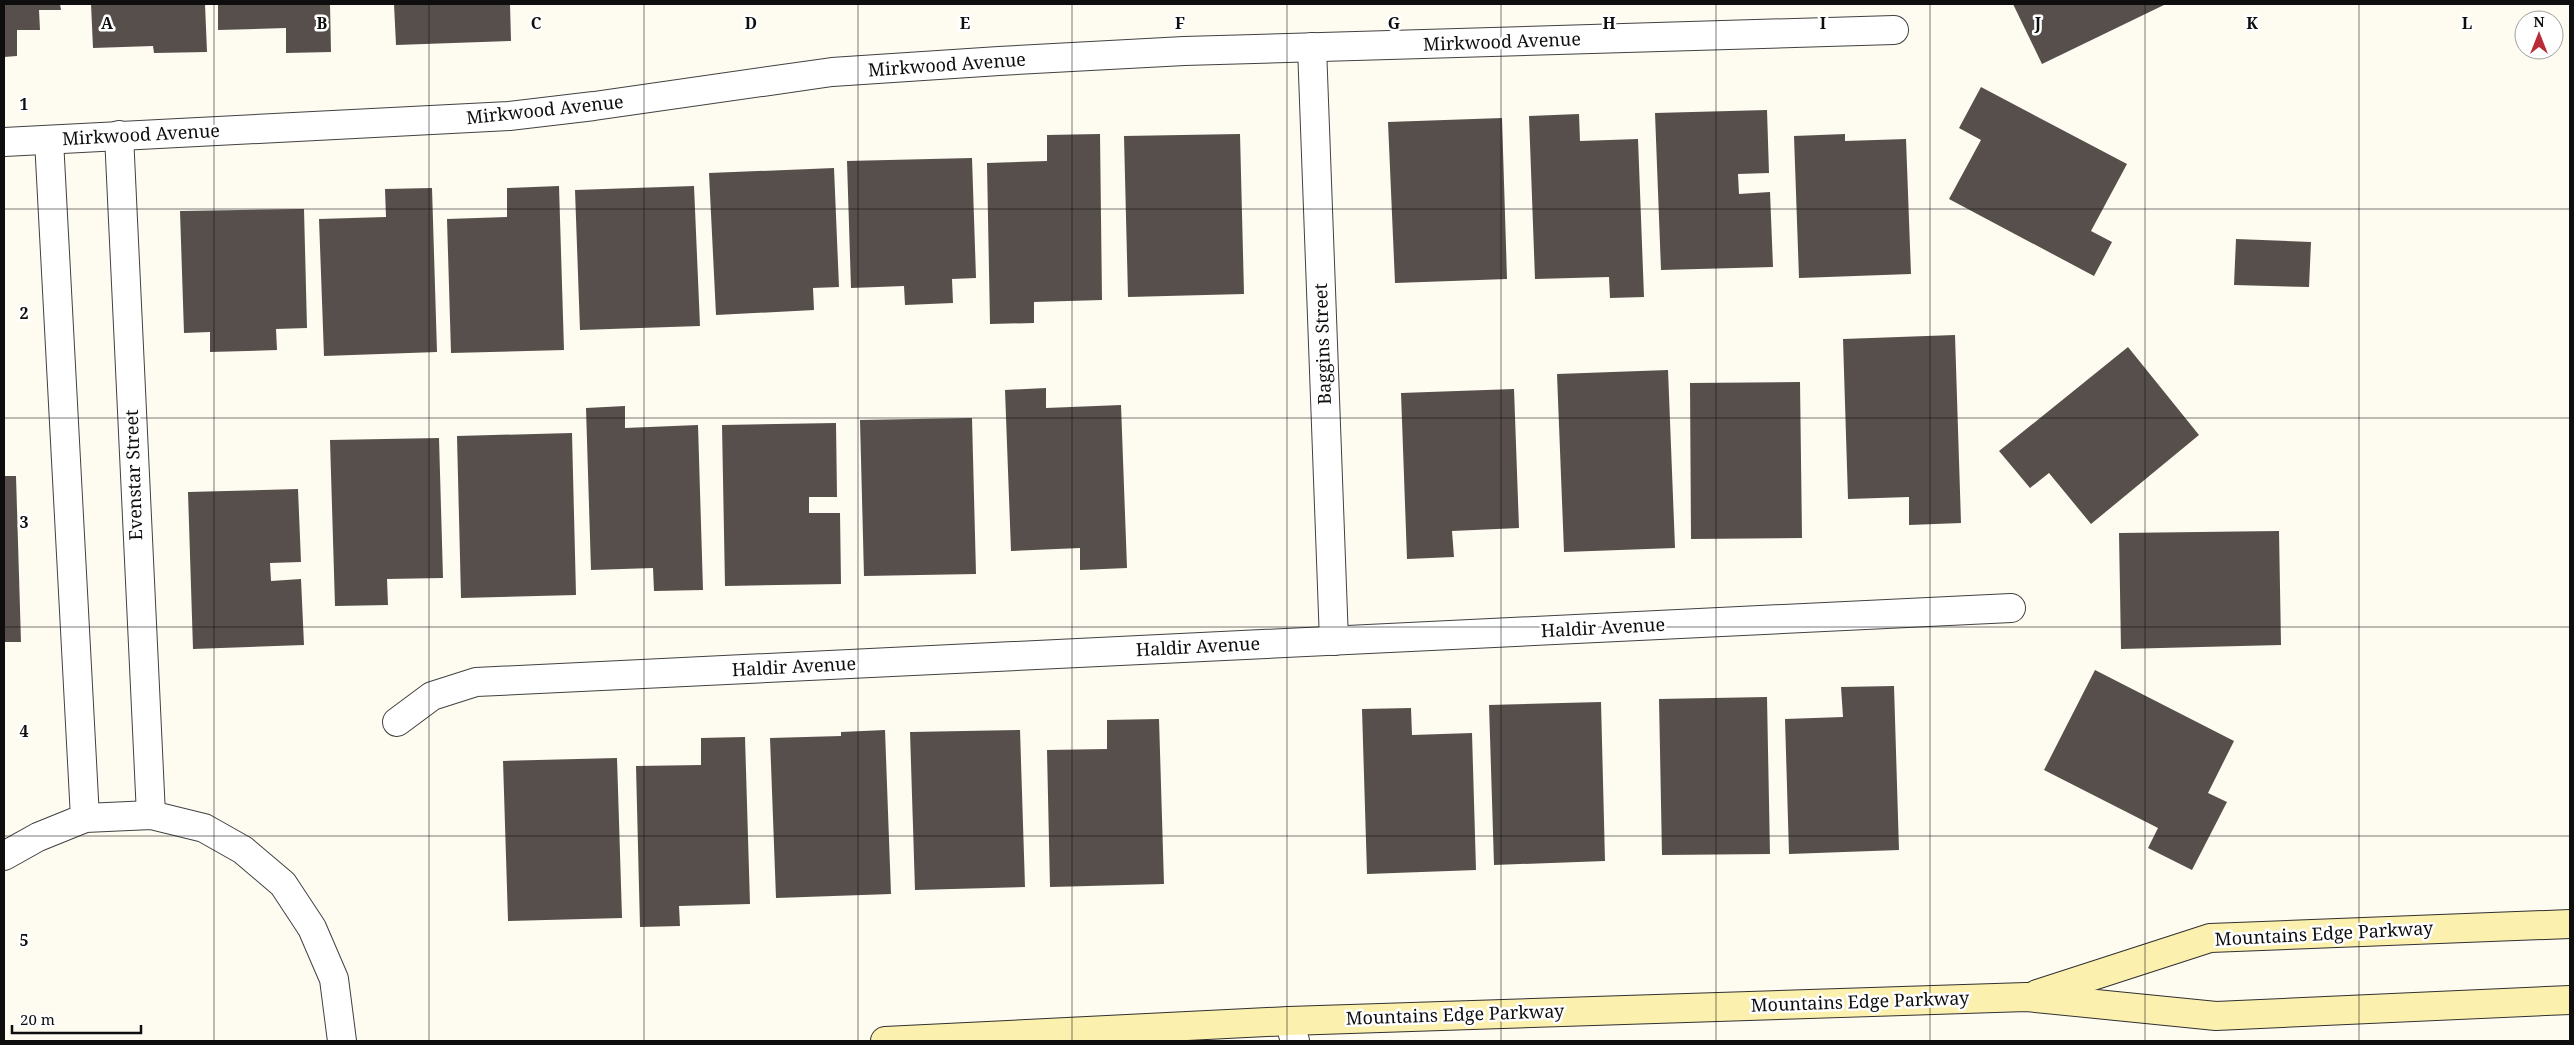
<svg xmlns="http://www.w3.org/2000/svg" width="2574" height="1045" viewBox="0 0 2574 1045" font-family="'Noto Serif',serif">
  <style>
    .building { fill: #574f4b }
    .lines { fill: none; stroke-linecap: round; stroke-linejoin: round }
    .street-casing { stroke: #414141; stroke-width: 30 }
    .secondary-casing { stroke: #303030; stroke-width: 30 }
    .street { stroke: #fff; stroke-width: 28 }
    .secondary { stroke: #fcf0ae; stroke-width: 28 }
    .grid { fill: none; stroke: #0e0e0e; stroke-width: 1; stroke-opacity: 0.55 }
    .labels { text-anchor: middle; stroke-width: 5; stroke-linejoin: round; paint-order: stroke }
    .street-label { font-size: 18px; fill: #0e0e0e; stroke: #fff }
    .grid-label { font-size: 16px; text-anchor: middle; font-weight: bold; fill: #0e0e0e; stroke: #fff; stroke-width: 5; stroke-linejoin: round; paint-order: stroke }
  </style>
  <rect width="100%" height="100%" fill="#fefbf0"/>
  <g class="building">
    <path d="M4,4H60L61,10H39L40,30H17V56L4,57Z"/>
    <path d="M91,4H205L207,52L154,53L153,46L93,48Z"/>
    <path d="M218,4H330L331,52L286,53V28L218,30Z"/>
    <path d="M394,4H510L511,41L396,45Z"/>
    <path d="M2013,4H2166L2042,64Z"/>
    <path d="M1981,87L2127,164L2091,231L2112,242L2094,276L1949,199L1981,140L1959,128Z"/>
    <path d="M1767,110L1769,173L1738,174L1739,194L1770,192L1773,267L1661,270L1655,113Z"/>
    <path d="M1579,114L1580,141L1638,139L1644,297L1610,298L1609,277L1535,279L1529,116Z"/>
    <path d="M1502,118L1507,279L1395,283L1388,122Z"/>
    <path d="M1100,134L1102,300L1034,302V323L990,324L987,163L1047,161V135Z"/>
    <path d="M1240,134L1244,294L1128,297L1124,136Z"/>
    <path d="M1845,134V141L1906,139L1911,274L1799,278L1794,136Z"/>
    <path d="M972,158L976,278L952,279L953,303L905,305L904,286L851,288L847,161Z"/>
    <path d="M834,168L839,287L813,288L814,310L716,315L709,173Z"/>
    <path d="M559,186L564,350L451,353L447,219L507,217V188Z"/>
    <path d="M694,186L700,326L580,330L575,190Z"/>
    <path d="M432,188L437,352L324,356L319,219L386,217L385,189Z"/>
    <path d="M304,209L307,328L276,329L277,350L210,352V332L184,333L180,211Z"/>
    <path d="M2236,239L2311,242L2309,287L2234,285Z"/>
    <path d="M1955,335L1961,523L1909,525V497L1848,499L1843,339Z"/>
    <path d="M2128,347L2199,435L2091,524L2049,473L2030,488L1999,451Z"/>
    <path d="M1668,370L1675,548L1564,552L1557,374Z"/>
    <path d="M1800,382L1802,538L1691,539L1690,383Z"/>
    <path d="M1046,388V408L1121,405L1127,568L1080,570V548L1011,551L1005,390Z"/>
    <path d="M1514,389L1519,528L1452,531L1454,557L1407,559L1401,393Z"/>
    <path d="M625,406V428L698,425L703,590L654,591L653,568L591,570L586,408Z"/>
    <path d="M972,418L976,574L864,576L860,420Z"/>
    <path d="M836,423L837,497H809V513H840L841,584L725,586L722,425Z"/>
    <path d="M572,433L576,595L461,598L457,436Z"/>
    <path d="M439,438L443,578L387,579L388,605L335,606L330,440Z"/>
    <path d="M4,476H16L21,642H4Z"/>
    <path d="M298,489L301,562L270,563L271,581L301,579L304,645L193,649L188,492Z"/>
    <path d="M2279,531L2281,645L2121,649L2119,533Z"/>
    <path d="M2095,670L2234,741L2208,793L2227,802L2192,870L2148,848L2158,828L2044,770Z"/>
    <path d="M1894,686L1899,850L1789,854L1785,719L1843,717L1841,687Z"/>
    <path d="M1767,697L1770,854L1662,855L1659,699Z"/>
    <path d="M1601,702L1605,861L1494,865L1489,705Z"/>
    <path d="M1411,708L1412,735L1472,733L1476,870L1367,874L1362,709Z"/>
    <path d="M1159,719L1164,884L1050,887L1047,750L1107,749V720Z"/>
    <path d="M885,730L891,894L776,898L770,738L841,736V732Z"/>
    <path d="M1020,730L1025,887L915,890L910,732Z"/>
    <path d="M745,737L750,904L679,906L680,926L640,927L636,766L701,765V738Z"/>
    <path d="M617,758L622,918L508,921L503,761Z"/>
  </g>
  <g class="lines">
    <g class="street-casing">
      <g id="street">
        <path d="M1312,47L1334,641"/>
        <path d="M119,135L151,815"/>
        <path d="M49,140L85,818"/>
        <path d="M4,142L509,116L594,106L832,72L999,61L1184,51L1894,30"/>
        <path d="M397,722L432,696L476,682L2011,608"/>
        <path d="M4,856L38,837L85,818L151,815L204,828L243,850L283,884L312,928L334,979L342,1041"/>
        <path d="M1289,1021L1295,1041"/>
      </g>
    </g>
    <g class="secondary-casing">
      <g id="secondary">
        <path d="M2037,994L2210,938L2570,924"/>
        <path d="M885,1041L1289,1021L2026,997L2216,1016L2570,1000"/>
      </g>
    </g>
    <use href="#street" class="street"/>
    <use href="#secondary" class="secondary"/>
  </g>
  <path class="grid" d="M214,4V1041M429,4V1041M644,4V1041M858,4V1041M1072,4V1041M1287,4V1041M1501,4V1041M1716,4V1041M1930,4V1041M2145,4V1041M2359,4V1041M4,209H2570M4,418H2570M4,627H2570M4,836H2570"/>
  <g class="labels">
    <g class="street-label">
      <text transform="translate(1502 42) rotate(-2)" y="6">Mirkwood Avenue</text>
      <text transform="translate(947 65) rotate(-4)" y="6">Mirkwood Avenue</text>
      <text transform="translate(545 110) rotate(-6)" y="6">Mirkwood Avenue</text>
      <text transform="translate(141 135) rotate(-3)" y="6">Mirkwood Avenue</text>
      <text transform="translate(1323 344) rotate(-92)" y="6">Baggins Street</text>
      <text transform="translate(134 475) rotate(-92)" y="6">Evenstar Street</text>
      <text transform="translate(1603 628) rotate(-3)" y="6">Haldir Avenue</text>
      <text transform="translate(1198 647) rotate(-3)" y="6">Haldir Avenue</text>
      <text transform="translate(794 667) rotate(-3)" y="6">Haldir Avenue</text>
      <text transform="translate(2324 934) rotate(-3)" y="6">Mountains Edge Parkway</text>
      <text transform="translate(1860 1002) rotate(-2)" y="6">Mountains Edge Parkway</text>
      <text transform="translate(1455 1015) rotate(-2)" y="6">Mountains Edge Parkway</text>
    </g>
  </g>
  <g class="grid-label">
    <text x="107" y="29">A</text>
    <text x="322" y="29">B</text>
    <text x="536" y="29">C</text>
    <text x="751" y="29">D</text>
    <text x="965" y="29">E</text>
    <text x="1180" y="29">F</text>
    <text x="1394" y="29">G</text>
    <text x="1609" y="29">H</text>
    <text x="1823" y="29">I</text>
    <text x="2038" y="29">J</text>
    <text x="2252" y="29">K</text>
    <text x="2467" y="29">L</text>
    <text x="24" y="110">1</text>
    <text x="24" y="319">2</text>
    <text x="24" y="528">3</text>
    <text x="24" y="737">4</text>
    <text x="24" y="946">5</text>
  </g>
  <rect width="2574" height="1045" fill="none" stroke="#0e0e0e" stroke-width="10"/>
  <g transform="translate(2539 35)"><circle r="24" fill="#ffffff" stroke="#9f9f9f"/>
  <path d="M0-4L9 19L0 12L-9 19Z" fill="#b92b37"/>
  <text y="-8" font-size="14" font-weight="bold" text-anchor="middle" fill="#0e0e0e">N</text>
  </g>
  <path d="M12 1025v8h129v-8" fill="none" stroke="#0e0e0e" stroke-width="2.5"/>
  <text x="20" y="1025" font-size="15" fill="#0e0e0e" stroke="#ffffff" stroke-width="4" paint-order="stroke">20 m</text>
</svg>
